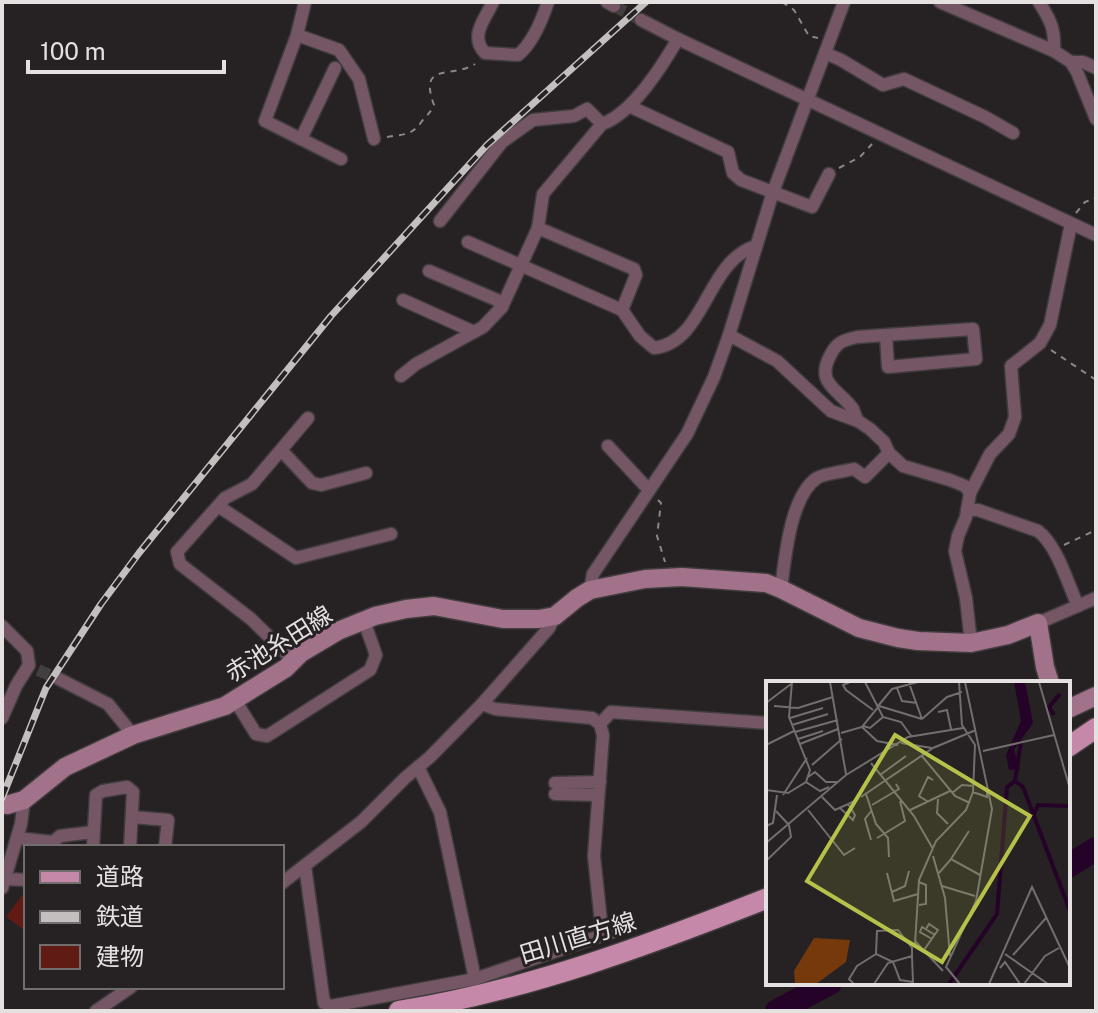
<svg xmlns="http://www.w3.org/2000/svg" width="1098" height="1013" viewBox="0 0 1098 1013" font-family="'Public Sans','Noto Sans JP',sans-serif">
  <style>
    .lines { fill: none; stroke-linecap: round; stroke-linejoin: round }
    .river { stroke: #250328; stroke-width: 24 }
    .building { fill: #601b14 }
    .street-tunnel { stroke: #433e3f; stroke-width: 12; stroke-dasharray: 12 6; stroke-linecap: butt }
    .street-casing { stroke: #413c3d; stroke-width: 15 }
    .secondary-casing { stroke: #413c3d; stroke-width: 21 }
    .primary-casing { stroke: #413c3d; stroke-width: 23 }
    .path { stroke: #8b8687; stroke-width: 2; stroke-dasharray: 6 6; stroke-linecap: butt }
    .street { stroke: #745665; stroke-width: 12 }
    .secondary { stroke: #a2728b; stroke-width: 18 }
    .primary { stroke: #c588a8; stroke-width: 20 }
    .rail-casing { stroke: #c3bfbf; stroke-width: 7 }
    .rail { stroke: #262122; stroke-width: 4; stroke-dasharray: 12; stroke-linecap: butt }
    .labels { text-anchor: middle; stroke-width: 6; stroke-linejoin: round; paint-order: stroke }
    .street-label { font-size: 24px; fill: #e5e1e1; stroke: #262122 }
    .inset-river { fill: none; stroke: #250328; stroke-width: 4 }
    .inset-road { fill: none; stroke: #726e6e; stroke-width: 2 }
    .view { fill: #b6c149; fill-opacity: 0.15; stroke: #b6c149; stroke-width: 4 }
    .inset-edge { fill: none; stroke: #e5e1e1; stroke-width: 4 }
  </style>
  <rect width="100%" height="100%" fill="#262122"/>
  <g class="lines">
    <g class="river">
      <path d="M1068,866L1096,849"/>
      <path d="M777,1011L830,983"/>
    </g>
  </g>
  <path class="building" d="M26,890V931L6,917Z"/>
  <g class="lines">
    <g class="street-tunnel">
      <path d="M614,6L641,20"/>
      <path d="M38,670L59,679"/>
    </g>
    <g class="street-casing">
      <g id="street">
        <path d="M305,2L297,35L265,121L341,159"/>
        <path d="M493,2C485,19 469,36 485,53L518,55C533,43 542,20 548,2"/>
        <path d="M607,2L614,6"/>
        <path d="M940,2L1054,51L1071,62L1077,72L1096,119"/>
        <path d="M1039,2C1051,21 1055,29 1054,51"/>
        <path d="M641,20L678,39L1096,235"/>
        <path d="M297,35L339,50L359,79L374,139"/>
        <path d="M825,53L841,60L883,85L904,79L985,117L1013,133"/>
        <path d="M1071,62H1083L1096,68"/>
        <path d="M629,106L728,152L733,173L741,180L812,207L829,174"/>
        <path d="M301,139L335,68"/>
        <path d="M440,221L502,142L533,120L574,116L587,109L602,124"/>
        <path d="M538,228L634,269L636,275L622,310"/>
        <path d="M468,242L622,310L640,336L654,348C706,342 706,261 756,246"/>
        <path d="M429,271L497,300L502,307"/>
        <path d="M403,300L474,332"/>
        <path d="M729,335L777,361L831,411L858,421L870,429L884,442L889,453L903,466L950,480L965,486L970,493"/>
        <path d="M401,376L416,364L483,327L502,307L538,228L543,194L602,124C633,113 662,66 678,39"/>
        <path d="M858,421C857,420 853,409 853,409C839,389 814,384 831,354C837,342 844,340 857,337L973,329L976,359L888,367L886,335"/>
        <path d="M608,446L649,490"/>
        <path d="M281,450L312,483L321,485L366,473"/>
        <path d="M218,506L296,558L391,534"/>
        <path d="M967,510H978L1038,531C1057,545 1068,584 1078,606"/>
        <path d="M781,589C785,559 790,496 817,478C822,474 846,471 854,469L865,477L889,453"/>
        <path d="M590,590L593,574L687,434L714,377L729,335L773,192L844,2"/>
        <path d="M1038,623L1096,598"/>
        <path d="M2,626L27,651L29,665L16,686L2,718"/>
        <path d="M971,643L966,598L955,551L958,536L966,517L970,493L990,454L1009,434L1015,417L1011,366L1040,343L1050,325L1071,224"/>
        <path d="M294,661L251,619L180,564L177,552L225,498L252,484L308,418"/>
        <path d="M59,679L108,704L133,735"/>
        <path d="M235,700L256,734L267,736L370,670L376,655L364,621"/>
        <path d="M482,704L495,709L592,718L600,724L603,735L594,856L601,922L605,934"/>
        <path d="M600,724L611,712L768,723"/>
        <path d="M418,767L440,812L475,979"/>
        <path d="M555,783L600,782"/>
        <path d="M555,794L598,795"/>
        <path d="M132,817L168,820L165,847"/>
        <path d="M17,838L53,842L60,836L93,832"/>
        <path d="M93,847L96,795L103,791L127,787L133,792L130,847"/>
        <path d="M305,866L324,1003L331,1006L475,979L612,932"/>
        <path d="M5,879L26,880"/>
        <path d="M282,883L361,822L405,778L430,757L482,704L549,628L555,616"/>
        <path d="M2,888L21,824L24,800"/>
        <path d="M96,1011L131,987"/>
      </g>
    </g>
    <g class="secondary-casing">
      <g id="secondary">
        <path d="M1068,709L1096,696"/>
        <path d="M7,805L24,800L65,767L133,735L225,706L286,668L301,653L338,631L375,616L406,609L434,606L503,619H539L555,616L577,598L590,590L645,579L682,577L766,583L781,589L859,628L898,638L918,641L971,643L1008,635L1038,623L1045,667L1050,683"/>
      </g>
    </g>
    <g class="primary-casing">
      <g id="primary">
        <path d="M1068,747L1096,728"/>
        <path d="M399,1011C526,991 649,945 768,898"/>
      </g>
    </g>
    <g class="path">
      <path d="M782,2L794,10L809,36L818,38"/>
      <path d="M387,137C404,134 412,136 422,121C427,115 431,112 434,105C418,61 452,79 475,64"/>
      <path d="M839,168L860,157L872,144"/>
      <path d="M1076,213L1085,202L1094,199L1096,196"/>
      <path d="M1051,350L1096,380"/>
      <path d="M658,500L661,503L657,536L665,562"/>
      <path d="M1064,545L1096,530"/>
    </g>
    <use href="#street" class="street"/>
    <use href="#secondary" class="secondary"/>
    <use href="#primary" class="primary"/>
    <g class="rail-casing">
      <path id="rail" d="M2,798L46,688L101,604L139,553L331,316L487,145L646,2"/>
    </g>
    <use href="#rail" class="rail"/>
  </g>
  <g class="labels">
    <g class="street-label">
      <text transform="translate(279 644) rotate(-32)" y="8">赤池糸田線</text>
      <text transform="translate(578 938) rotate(-17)" y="8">田川直方線</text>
    </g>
  </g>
  <g transform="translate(766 681)">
    <rect width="304" height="304" fill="#262122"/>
    <path d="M48,257L84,259L80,281L50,303H29L28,290Z" fill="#76390c"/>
    <path d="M248,1H259L267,42L248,69L254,88L243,89L240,74L255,40Z" fill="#250328"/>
    <path class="inset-river" d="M288,34L283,26L294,13M255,60L249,100L257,106L304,230M268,133L272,124L304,125M183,303L231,233L241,106L249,100"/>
    <path class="inset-road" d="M64,1L80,93M84,1L77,4L80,9L107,29M99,1L117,36L135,41L146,56M193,1L196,44L209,64L207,111M273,1L304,108M143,2L156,38M131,7L136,20L151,22M0,22L25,3M8,25L32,27L67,16M112,25L126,8L152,1M172,31L181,29L185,48M24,37L57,27M156,38L181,16L196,11M26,44L62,33M97,45L104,47L117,36M96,46L111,60L132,64M29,51L72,39M75,52L96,46L113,25L156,38M32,58L57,50M135,62L166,67M34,63L72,48M0,64L28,50M217,70L288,54M156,75L189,115L204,122M105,82L148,135L167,168M46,84L76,58M114,94L140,75M42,96L49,91L60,101H71M40,101L54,110L63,106M0,109L22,112L40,101L44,89L23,36L26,1M186,112L196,104L208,105M100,113L110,143L122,157L123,176M17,114L41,77M56,116L69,129L91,119M95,116L167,67L210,49M172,118L171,132L182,143M161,120L153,115L162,96L167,99M106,124L133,108L130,103M74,127L87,139L89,134L82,123M42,129L78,174L89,167M144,129L184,110M0,145L7,142L11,114M111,157L139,140L134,120M105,159L99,138L106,129M0,162L80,94L142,56L197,47M167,175L179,217L184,275M185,178L203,150M0,180L25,156L23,144L10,130M121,192L128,220L152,213M173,192L185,178L214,194M153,201L160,204V223L153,224M176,205L209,215M126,211L139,205L143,190M166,258L154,251L156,246L169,254M149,260L177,290M149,263L153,199L170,160L200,129L207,111L221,116V109M146,267L132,249L111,250L110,273L127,281L134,299L147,301M158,269L172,249L163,243L160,248M239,273L282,303M247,274L280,237M146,275L147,302M234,287L239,281L254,303M88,303L83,298L91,285L110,273M108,303L122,282L146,275V266M194,303L180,286L210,220L226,128L199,1M223,303L266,206L304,287M258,303L279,275L293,267"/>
    <path class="view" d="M129,54L264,135L176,281L41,200Z"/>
    <rect width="304" height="304" class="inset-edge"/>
  </g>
  <rect width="1098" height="1013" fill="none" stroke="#e5e1e1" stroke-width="8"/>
  <rect x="24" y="845" width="260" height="144" fill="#262122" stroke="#726e6e" stroke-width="2"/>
  <rect x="40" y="871" width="40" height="12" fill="#c588a8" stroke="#726e6e" stroke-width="2"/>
  <text x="96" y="885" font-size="24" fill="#e5e1e1">道路</text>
  <rect x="40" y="911" width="40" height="12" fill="#c3bfbf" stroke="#726e6e" stroke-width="2"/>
  <text x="96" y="925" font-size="24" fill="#e5e1e1">鉄道</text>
  <rect x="40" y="945" width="40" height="24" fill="#601b14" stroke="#726e6e" stroke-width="2"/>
  <text x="96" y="965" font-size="24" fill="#e5e1e1">建物</text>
  <path d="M28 60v12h196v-12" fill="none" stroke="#e5e1e1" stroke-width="4"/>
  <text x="40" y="60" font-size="24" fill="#e5e1e1" stroke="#262122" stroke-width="6" paint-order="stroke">100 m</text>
</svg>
